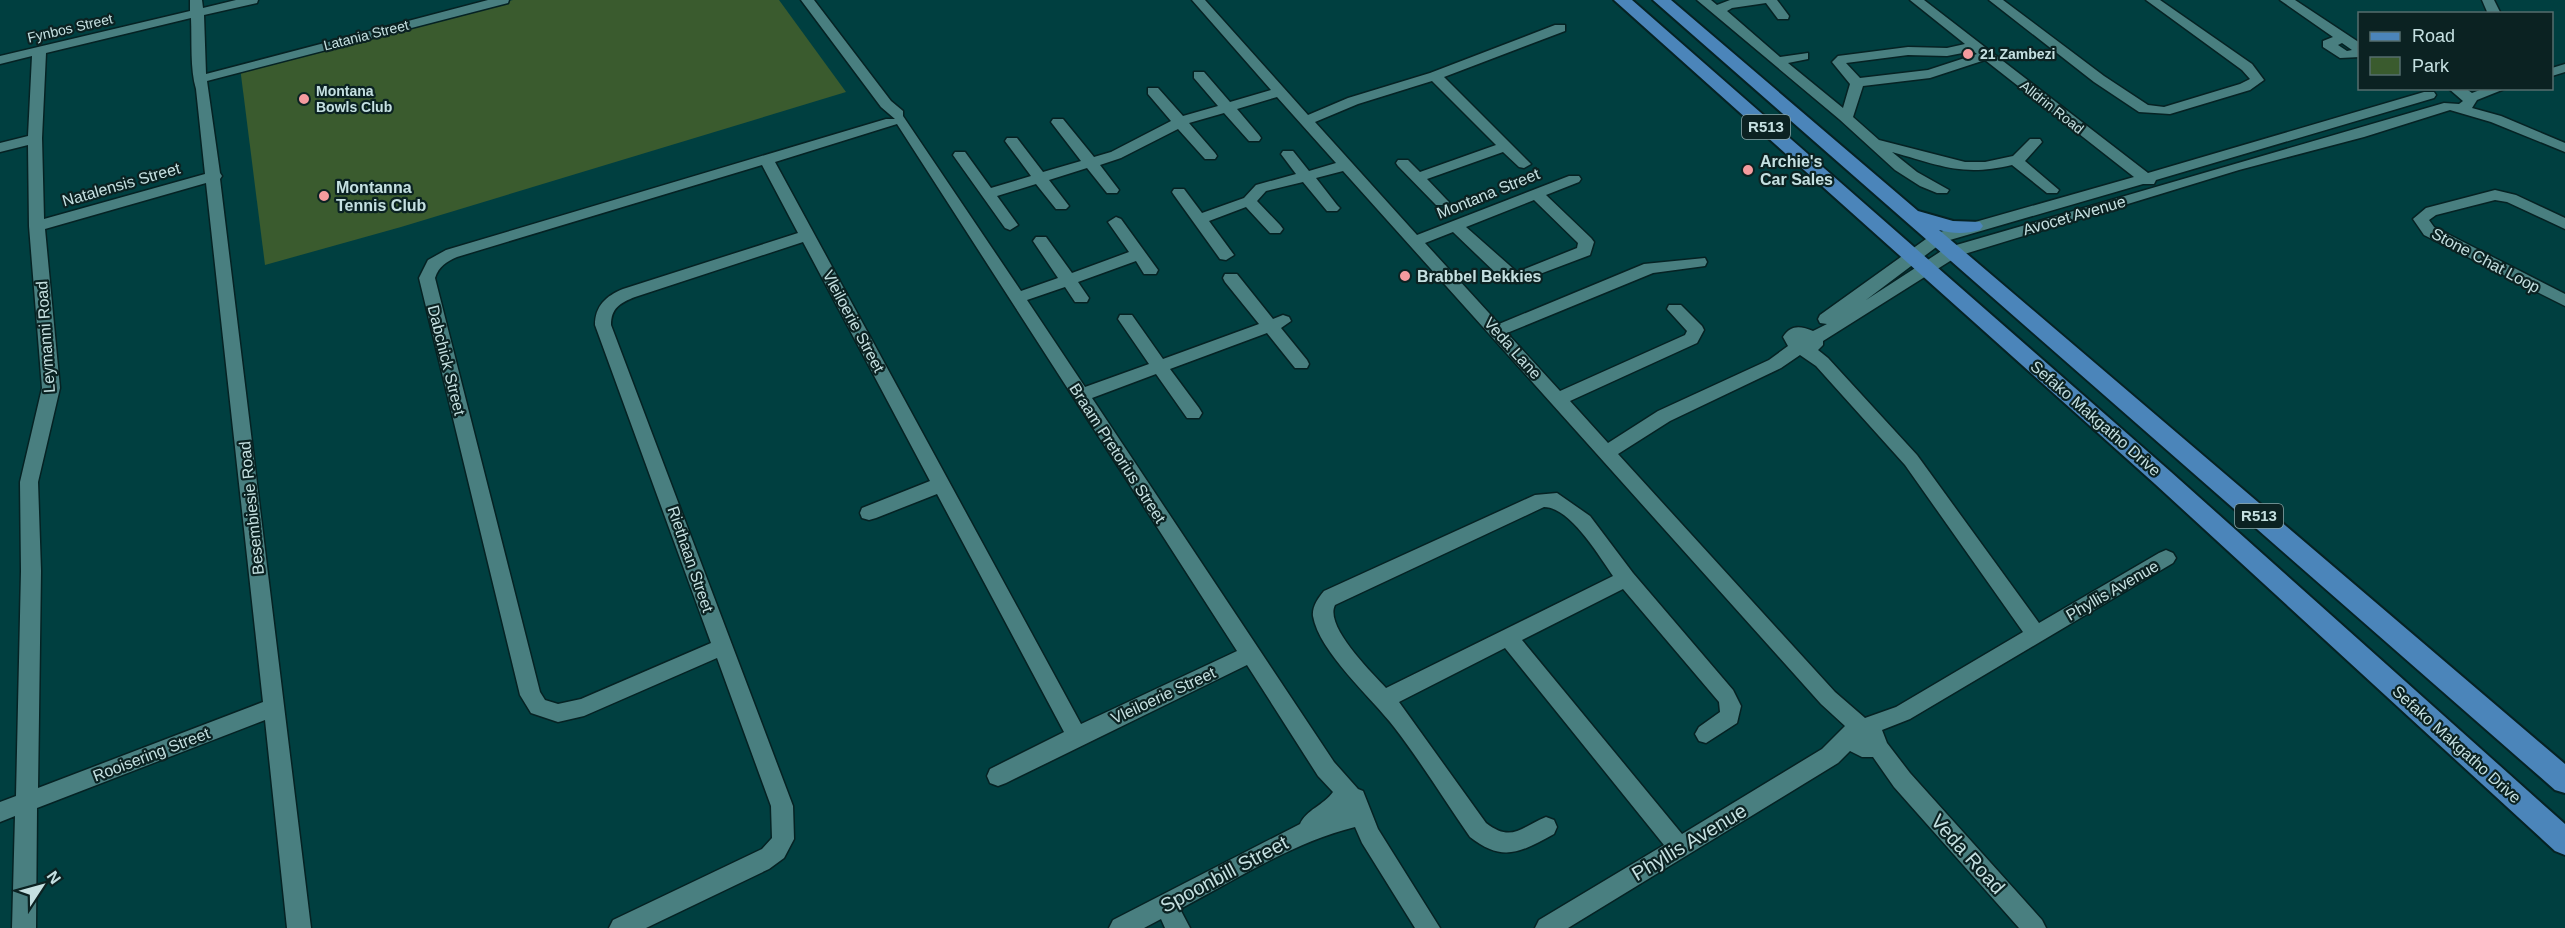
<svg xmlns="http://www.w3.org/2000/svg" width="2565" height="928" viewBox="0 0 2565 928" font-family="Helvetica,sans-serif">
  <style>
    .green { fill: #3a5b2e }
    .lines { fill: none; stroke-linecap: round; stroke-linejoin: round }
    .minor-casing { stroke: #052223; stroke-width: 3 }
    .major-casing { stroke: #052223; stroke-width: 4 }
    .minor { fill: #497f80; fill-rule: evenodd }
    .major { fill: #4b85ba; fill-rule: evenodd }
    .poi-dot { fill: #f59b9e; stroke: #0b2222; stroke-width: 2 }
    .labels { text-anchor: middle; stroke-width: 4.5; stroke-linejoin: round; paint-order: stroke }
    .far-street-label { font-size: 14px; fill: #c5e0e1; stroke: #0b2222 }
    .far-poi-label { font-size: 14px; font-weight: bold; fill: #c5e0e1; stroke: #0b2222; text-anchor: start }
    .shield { fill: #0b2222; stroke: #8da7a8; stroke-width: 1.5 }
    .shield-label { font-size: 15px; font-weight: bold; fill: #c5e0e1 }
    .poi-label { font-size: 16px; font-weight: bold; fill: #c5e0e1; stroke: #0b2222; text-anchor: start }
    .street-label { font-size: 16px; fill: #c5e0e1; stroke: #0b2222 }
    .near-street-label { font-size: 20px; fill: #c5e0e1; stroke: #0b2222 }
  </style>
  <rect width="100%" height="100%" fill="#003f40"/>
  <path class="green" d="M513,0H779L846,92L401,227L265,265L240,67Z"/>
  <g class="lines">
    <g class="minor-casing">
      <g id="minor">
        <path d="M190,0H202L203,8L236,0H258L257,3L204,15L206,74L488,0H509L508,3L207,81L220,173L222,176L220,179L311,928H287L265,720L37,808L36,928H12L15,816L0,822V802L16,796L21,571L20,482L42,388L29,226L28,145L0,152V143L28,136L32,56L0,64V56L190,11ZM191,18C192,41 190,69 196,89L205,174L44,219L42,138L46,53ZM206,183L263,702L38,788L41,571L38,482L60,388L45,229Z"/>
        <path d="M801,0H814L891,101L903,111V116L1021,291L1058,278L1033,241L1036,237H1046L1072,273L1129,252L1108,222L1116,217L1121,219L1158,270L1156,274H1144L1136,261L1078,282L1089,298L1087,302H1075L1065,287L1027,300L1085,387L1149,364L1118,319L1120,315H1132L1163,359L1259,324L1225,282L1223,278L1225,274H1237L1273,319L1283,315L1289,317L1291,321L1281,328L1307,360L1309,364L1307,368H1295L1267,333L1170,369L1199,408L1202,413L1199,418H1187L1156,374L1092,398L1334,762L1358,789L1363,791L1378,829L1440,928H1415L1362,843L1355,827C1294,842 1237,879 1180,909L1190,928H1165L1161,919L1144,928H1109L1113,920L1300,824C1306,810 1324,805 1333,792L1318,776L1247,665L1006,783L998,786L990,783L987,776L990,769L1064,732L937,494L876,518L869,520L862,518L860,513L862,508L930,481L803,242L635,297C620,303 611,308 611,325L793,806L794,839L784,858L769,869L646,928H609L613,920L762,849L772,838L771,806L717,658L584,716L558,722L531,713L520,695L419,278L428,260L446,250L886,119H895L881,107ZM897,124L1237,651L1081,724L775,162ZM762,165L798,233L623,289C606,296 595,306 595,325L711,643L581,699L558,704L545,700L540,692L435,278C439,266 446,262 457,257Z"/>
        <path d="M1192,0H1205L1308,115L1348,98L1430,73L1555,25H1565V31L1444,77L1531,164L1524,168L1519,167L1503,152L1427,179L1446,199L1449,202L1446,205H1436L1398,166L1396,163L1398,160H1408L1420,172L1496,145L1432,81L1358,104L1315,122L1417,235L1569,176H1579L1581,179L1579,182L1546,195L1591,238L1594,242L1590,255L1516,283L1500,277L1453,232L1425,243L1499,324L1644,264L1705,258L1707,262L1705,266L1653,273L1507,333L1560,391L1685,335L1687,331L1667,309L1669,305H1681L1702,326L1704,330L1697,343L1570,401L1608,443L1658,411L1769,360L1788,346L1783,337C1791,324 1801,326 1813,331L1827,324L1820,323L1818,319L1820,315L1933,234L2134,177L1985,60L1930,78L1863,86L1853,117L1879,140L1965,162H1985L2013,156L2030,139H2040L2042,142L2025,161L2059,190L2057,193H2047L2012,165C1962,177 1939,165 1892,152L1917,172L1949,190L1947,193H1937L1920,186L1895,170L1839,119L1697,0H1711L1717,5L1730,0H1777L1789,16L1788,19H1778L1766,3L1732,8L1727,11L1780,57L1808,53V59L1788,63L1843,108L1850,84L1832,62L1838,56L1908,47L1947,48L1965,44L1910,0H1924L2148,173L2424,92H2434L2436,95L2434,98L2156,180L2154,184H2143L1943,242L1866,300L1946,248L2444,103L2459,104L2463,101L2448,88H2465L2472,93L2485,88H2507L2477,100L2472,108L2501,116L2565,143V152L2491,122L2450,110L2364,137L2239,170L1958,256L1823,341V345L1818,350L1828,358L1917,455L2039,623L2159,553L2166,550L2173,553L2176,558L2173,563L1910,719L1882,730L1887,743L1910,773L2042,920L2046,928H2019L1894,787L1873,757H1862L1850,751L1838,763L1568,928H1535L1539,920L1664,845L1505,648L1399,702L1486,823C1512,843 1521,827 1546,817L1554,820L1557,827L1554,834C1521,852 1503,863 1470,837C1445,801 1421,762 1394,727C1372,698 1319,652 1313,616C1312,607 1318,598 1324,591L1535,495L1557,493L1590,516L1633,573L1733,690L1741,706L1737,723L1706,743L1699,741L1695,734L1699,727L1720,712L1719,702L1623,589L1522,640L1682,834L1822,749L1845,726L1821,704L1343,171L1316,178L1337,205L1340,208L1337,211H1327L1303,182L1266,191L1257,201L1280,225L1283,229L1280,233H1270L1246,207L1209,221L1234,255L1226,260L1220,259L1174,195L1172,192L1174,189H1184L1202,213L1244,198L1256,185L1296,174L1281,154L1283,151H1293L1309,171L1336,163L1277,97L1237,109L1259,135L1261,138L1259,141H1249L1224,113L1189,123L1215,153L1217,156L1215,159H1205L1178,129L1121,158L1100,165L1119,190L1117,193H1107L1087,168L1049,180L1069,206L1066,209H1056L1036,184L997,196L1018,225L1010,230L1005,228L953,155L955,152H965L991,188L1031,176L1005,141L1007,138H1017L1043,172L1081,161L1051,122L1053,119H1063L1094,157L1111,152L1171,121L1148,94V88H1158L1183,116L1218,106L1194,78V72H1204L1230,102L1271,90ZM1973,51L1977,54L1928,70L1860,78L1846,63L1908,55L1947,56ZM1534,200L1578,243L1577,248L1517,272L1466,227ZM1800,355L1816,366L1905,465L2023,632L1896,707L1865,718L1835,692L1618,454L1670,421L1781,368ZM1544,507C1570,507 1599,556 1613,576L1386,688C1372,673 1324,626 1335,605Z"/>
        <path d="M1989,0H2003L2104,76L2148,105L2164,107L2240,84L2250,79L2242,70L2146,0H2160L2252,64L2264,80L2250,90L2170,114L2139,112L2094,82Z"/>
        <path d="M2280,0H2295L2360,43V57L2340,58L2323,47V41L2333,37ZM2342,43L2352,50L2347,51L2338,45Z"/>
        <path d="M2482,0H2494L2501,14H2488Z"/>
        <path d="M2565,64V72L2552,76V68Z"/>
        <path d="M2495,190L2516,195L2565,218V229L2507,202L2495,200L2436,215L2429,220L2434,227L2565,294V306L2424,235L2413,219L2426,208Z"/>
      </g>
    </g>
    <g class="major-casing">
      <g id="major">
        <path d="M1614,0H1632L2171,472L2565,824V855L2555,851L2155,484Z"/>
        <path d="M1653,0H1671L1918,211L1953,221L1980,222L1983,226L1980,230C1966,234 1953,234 1939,230L2565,764V793L2555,790Z"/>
      </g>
    </g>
    <use href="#minor" class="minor"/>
    <use href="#major" class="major"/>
  </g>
  <g class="poi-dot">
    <circle cx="1968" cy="54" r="6"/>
    <circle cx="304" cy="99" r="6"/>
    <circle cx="1748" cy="170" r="6"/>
    <circle cx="324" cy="196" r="6"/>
    <circle cx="1405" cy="276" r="6"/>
  </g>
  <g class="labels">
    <g class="far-street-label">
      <text transform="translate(70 28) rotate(-13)" y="5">Fynbos Street</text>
      <text transform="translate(366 35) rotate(-14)" y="5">Latania Street</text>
      <text transform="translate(2052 107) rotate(38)" y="5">Alldrin Road</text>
    </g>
    <g class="far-poi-label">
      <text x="1980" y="59">21 Zambezi</text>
      <text x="316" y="96">Montana<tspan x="316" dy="16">Bowls Club</tspan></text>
    </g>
    <g class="shield">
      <rect x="1742" y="115" width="48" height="24" rx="4.5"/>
      <rect x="2235" y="504" width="48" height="24" rx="4.5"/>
    </g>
    <g class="shield-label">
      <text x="1766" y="132">R513</text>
      <text x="2259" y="521">R513</text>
    </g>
    <g class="poi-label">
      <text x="1760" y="167">Archie's<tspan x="1760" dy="18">Car Sales</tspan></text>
      <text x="336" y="193">Montanna<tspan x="336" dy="18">Tennis Club</tspan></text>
      <text x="1417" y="282">Brabbel Bekkies</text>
    </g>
    <g class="street-label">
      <text transform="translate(121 184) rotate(-16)" y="6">Natalensis Street</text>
      <text transform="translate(1488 193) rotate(-22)" y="6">Montana Street</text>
      <text transform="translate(2074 215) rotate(-16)" y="6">Avocet Avenue</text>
      <text transform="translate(2486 260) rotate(28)" y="6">Stone Chat Loop</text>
      <text transform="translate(854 321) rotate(62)" y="6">Vleiloerie Street</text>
      <text transform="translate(45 337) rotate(-94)" y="6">Leymanni Road</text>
      <text transform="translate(1513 348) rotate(48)" y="6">Veda Lane</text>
      <text transform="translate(447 360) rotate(76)" y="6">Dabchick Street</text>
      <text transform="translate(2096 418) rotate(41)" y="6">Sefako Makgatho Drive</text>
      <text transform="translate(1118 453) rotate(57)" y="6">Braam Pretorius Street</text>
      <text transform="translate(251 508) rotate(-96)" y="6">Besembiesie Road</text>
      <text transform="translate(691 559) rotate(71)" y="6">Riethaan Street</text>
      <text transform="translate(2112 590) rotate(-30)" y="6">Phyllis Avenue</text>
      <text transform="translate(1163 695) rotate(-25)" y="6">Vleiloerie Street</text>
      <text transform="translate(2457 744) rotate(42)" y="6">Sefako Makgatho Drive</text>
      <text transform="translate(151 754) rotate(-21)" y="6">Rooisering Street</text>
    </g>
    <g class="near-street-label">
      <text transform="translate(1689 842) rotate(-31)" y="7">Phyllis Avenue</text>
      <text transform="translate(1968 854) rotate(48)" y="7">Veda Road</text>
      <text transform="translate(1224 874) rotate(-28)" y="7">Spoonbill Street</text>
    </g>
  </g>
  <rect x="2358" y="12" width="195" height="78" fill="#0b2222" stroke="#556e6e" stroke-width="1.5"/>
  <rect x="2370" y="32" width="30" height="9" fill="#4b85ba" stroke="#556e6e" stroke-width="1.5"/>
  <text x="2412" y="42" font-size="18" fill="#c5e0e1">Road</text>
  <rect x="2370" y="57" width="30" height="18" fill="#3a5b2e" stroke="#556e6e" stroke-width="1.5"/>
  <text x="2412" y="72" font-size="18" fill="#c5e0e1">Park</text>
  <g transform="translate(42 886) rotate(54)" stroke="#0b2222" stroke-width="4.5" paint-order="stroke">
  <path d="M0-4.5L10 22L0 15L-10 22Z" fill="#c5e0e1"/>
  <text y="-9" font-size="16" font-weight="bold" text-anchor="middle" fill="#c5e0e1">N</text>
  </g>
</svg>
